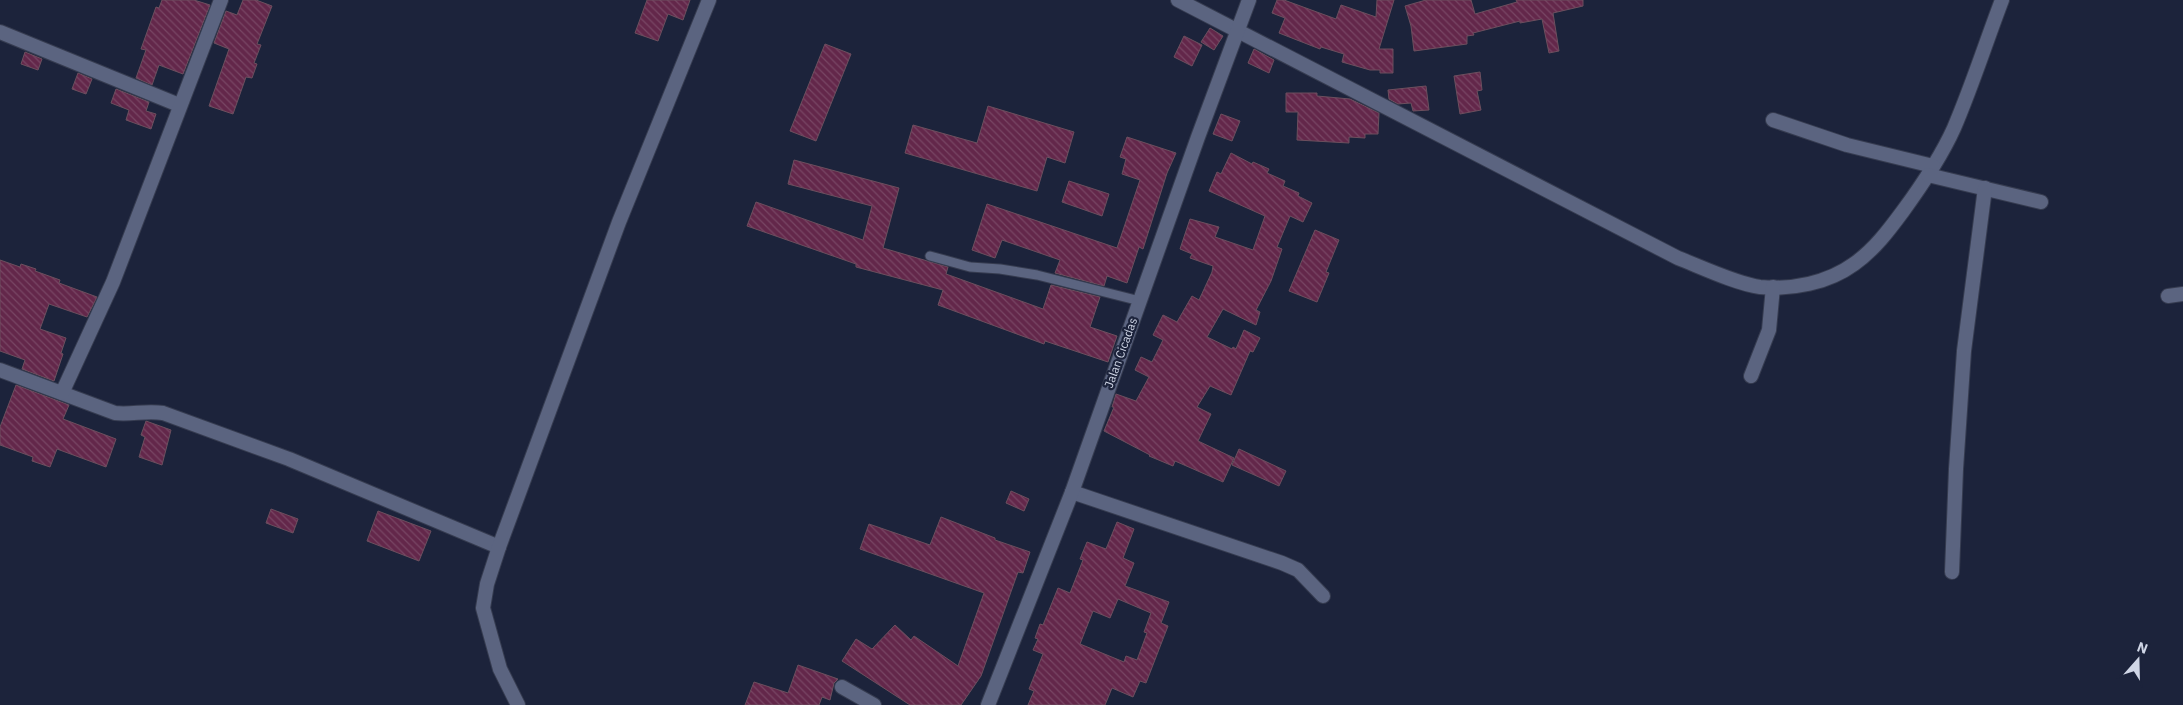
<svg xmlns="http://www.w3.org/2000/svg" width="2183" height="705" viewBox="0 0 2183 705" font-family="'IBM Plex Sans',sans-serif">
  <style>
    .building { fill: url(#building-back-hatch); stroke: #6c4f5e; fill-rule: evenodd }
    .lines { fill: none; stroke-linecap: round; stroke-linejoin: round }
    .service-casing { stroke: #363c50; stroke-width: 11 }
    .minor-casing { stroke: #363c50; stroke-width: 16 }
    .service { stroke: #5b6480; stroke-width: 9 }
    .minor { stroke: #5b6480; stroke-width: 14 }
    .labels { text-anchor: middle; stroke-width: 4.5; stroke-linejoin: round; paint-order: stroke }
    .street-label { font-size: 12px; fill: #d0d6e6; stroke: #1c233b }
  </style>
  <defs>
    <pattern id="building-back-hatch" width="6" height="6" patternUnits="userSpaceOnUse" patternTransform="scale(1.25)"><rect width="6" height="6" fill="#63274a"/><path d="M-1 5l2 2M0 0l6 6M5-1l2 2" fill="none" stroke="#784664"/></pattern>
  </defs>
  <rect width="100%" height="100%" fill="#1c233b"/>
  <g class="building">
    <path d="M162,0H194L210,5L183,74L159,65L152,85L136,78L146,50L141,49L156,7L159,8Z"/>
    <path d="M243,0H256L272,6L257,44L261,45L254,63L257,64L252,78L246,77L233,114L209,106L229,49L214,43L226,11L237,15Z"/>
    <path d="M647,0H690L683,20L668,14L658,41L635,33Z"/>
    <path d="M1277,0H1284L1336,19L1341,5L1376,17L1377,0H1394L1379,49H1393V73H1380V70H1370L1342,62L1344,54L1321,47L1320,49L1279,33L1285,18L1272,13Z"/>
    <path d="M1426,0H1471L1475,14L1517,2L1516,0H1583V6L1553,13L1559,51L1549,53L1542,19L1520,23V21L1473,33L1474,35L1467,36V44L1414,51L1411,26L1405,6Z"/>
    <path d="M1210,28L1223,36L1214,50L1201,42Z"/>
    <path d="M1184,36L1202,45L1192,66L1174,57Z"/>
    <path d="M825,44L851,54L816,141L790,131Z"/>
    <path d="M1254,49L1274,60L1269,73L1248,63Z"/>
    <path d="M25,52L42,59L38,70L21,64Z"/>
    <path d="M1480,72L1482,90L1477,91L1481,110L1460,114L1454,76Z"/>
    <path d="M78,73L92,79L86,94L72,89Z"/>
    <path d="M1426,86L1429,110L1413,111L1411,103L1398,104L1389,99L1388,90Z"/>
    <path d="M116,89L149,102L146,111L156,114L151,129L126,120L129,110L111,103Z"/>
    <path d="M1286,93H1317V96L1350,99L1379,113L1378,134H1365V138L1349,137V143L1297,140L1298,112H1286Z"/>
    <path d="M988,106L1074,132L1065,163L1047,157L1037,191L905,153L913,125L977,143Z"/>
    <path d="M1221,114L1240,121L1232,141L1213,134Z"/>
    <path d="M1127,137L1176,153L1167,173L1143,249L1139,247L1127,283L1107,276L1104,286L1055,273L1060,260L1002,240L995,258L972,250L987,204L1117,248L1140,180L1122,174L1126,159L1120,157Z"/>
    <path d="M1231,153L1252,164L1253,162L1269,169L1267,173L1285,181L1283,186L1299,193L1298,196L1312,203L1303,222L1290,216L1277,247L1282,249L1271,281L1256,310L1260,312L1256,325L1223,309L1207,337L1232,349L1233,347L1236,349L1244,330L1260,338L1253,352L1250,351L1231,395L1210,386L1197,407L1211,414L1198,441L1234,458L1223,482L1175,461L1173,466L1149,456L1150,455L1104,431L1114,407H1112L1116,394L1136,401L1149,377L1135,370L1141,357L1152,362L1163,340L1153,335L1163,315L1177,322L1192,296L1199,300L1212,272L1213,266L1190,258L1192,254L1180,249L1190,219L1219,227L1215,237L1253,250L1265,216L1209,191L1217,172L1221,174Z"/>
    <path d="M794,160L899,188L883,248L948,267L946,274L1043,309L1051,285L1100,297L1090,327L1117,336L1108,362L1045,341L1044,344L938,305L943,290L856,267V264L747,226L756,202L863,240L872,206L788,184Z"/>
    <path d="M1069,181L1109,194L1102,216L1062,202Z"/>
    <path d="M1315,230L1339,240L1326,272L1329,273L1317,302L1289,291Z"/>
    <path d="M0,260L20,267L21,264L36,269L35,271L60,280L59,283L97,297L87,317L49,304L40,329L66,338L61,353L63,354L54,381L22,369L25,360L0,351Z"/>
    <path d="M16,385L69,405L63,419L116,439L106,467L57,449L50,467L32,461L33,457L0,445V427Z"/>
    <path d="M146,421L171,430L162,465L139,457L145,437L141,435Z"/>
    <path d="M1239,449L1286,471L1279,486L1232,465Z"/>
    <path d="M1011,491L1029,499L1024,511L1006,503Z"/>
    <path d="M271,509L298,519L293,533L266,523Z"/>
    <path d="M378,511L431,531L419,561L367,541Z"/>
    <path d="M941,517L995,538V540L1030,552L1023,573L1018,572L981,676L961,705H910L842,661L856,639L872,649L895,625L911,640L914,636L958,666L984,593L860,549L869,524L930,545Z"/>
    <path d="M1117,522L1134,529L1123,558L1134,563L1125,586L1169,602L1161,623L1168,626L1146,683L1140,681L1133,697L1112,688L1105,705H1028L1034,691L1029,689L1043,654L1033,650L1038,639L1035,638L1040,624L1043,625L1058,588L1070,593L1083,560L1080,559L1087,542L1106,549ZM1118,599L1151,613L1144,632L1147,633L1137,660L1126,656L1124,662L1080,644L1093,611L1110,618Z"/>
    <path d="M798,665L838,679L834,683L830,700L822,697L819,705H745L754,682L788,693Z"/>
  </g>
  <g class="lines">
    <g class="service-casing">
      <path id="service" d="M930,256L970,267L1000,269L1037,275L1140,301"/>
    </g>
    <g class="minor-casing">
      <g id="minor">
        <path d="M1178,0L1678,258C1701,267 1737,284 1760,287C1792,290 1828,283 1854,264C1874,250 1889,230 1903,211C1922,185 1941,157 1954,128C1972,86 1986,42 2002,0"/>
        <path d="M0,32L179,105"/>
        <path d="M1773,120L1847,145L1933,166"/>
        <path d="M1928,175L2041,202"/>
        <path d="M2168,296L2183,294"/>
        <path d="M0,370L115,413C132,415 146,410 163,413L289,459L499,547"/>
        <path d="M1751,376L1769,330L1773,287"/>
        <path d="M62,393L113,282L221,0"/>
        <path d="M1072,492L1282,563L1298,570L1323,596"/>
        <path d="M1952,572L1956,469L1964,351L1985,188"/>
        <path d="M842,687L874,705"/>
        <path d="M518,705L500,669L483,608L487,584L499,547L619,222L709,0"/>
        <path d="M988,705L1072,492L1198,137L1249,0"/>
      </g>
    </g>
    <use href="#service" class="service"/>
    <use href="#minor" class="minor"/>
  </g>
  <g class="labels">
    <g class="street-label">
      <text transform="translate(1121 353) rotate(-70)" y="4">Jalan Cicadas</text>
    </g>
  </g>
  <g transform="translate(2138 660) rotate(20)" stroke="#1c233b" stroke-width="4" paint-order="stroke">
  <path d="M0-4L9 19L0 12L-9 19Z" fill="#d0d6e6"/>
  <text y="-8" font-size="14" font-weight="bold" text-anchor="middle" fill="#d0d6e6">N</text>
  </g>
</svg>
